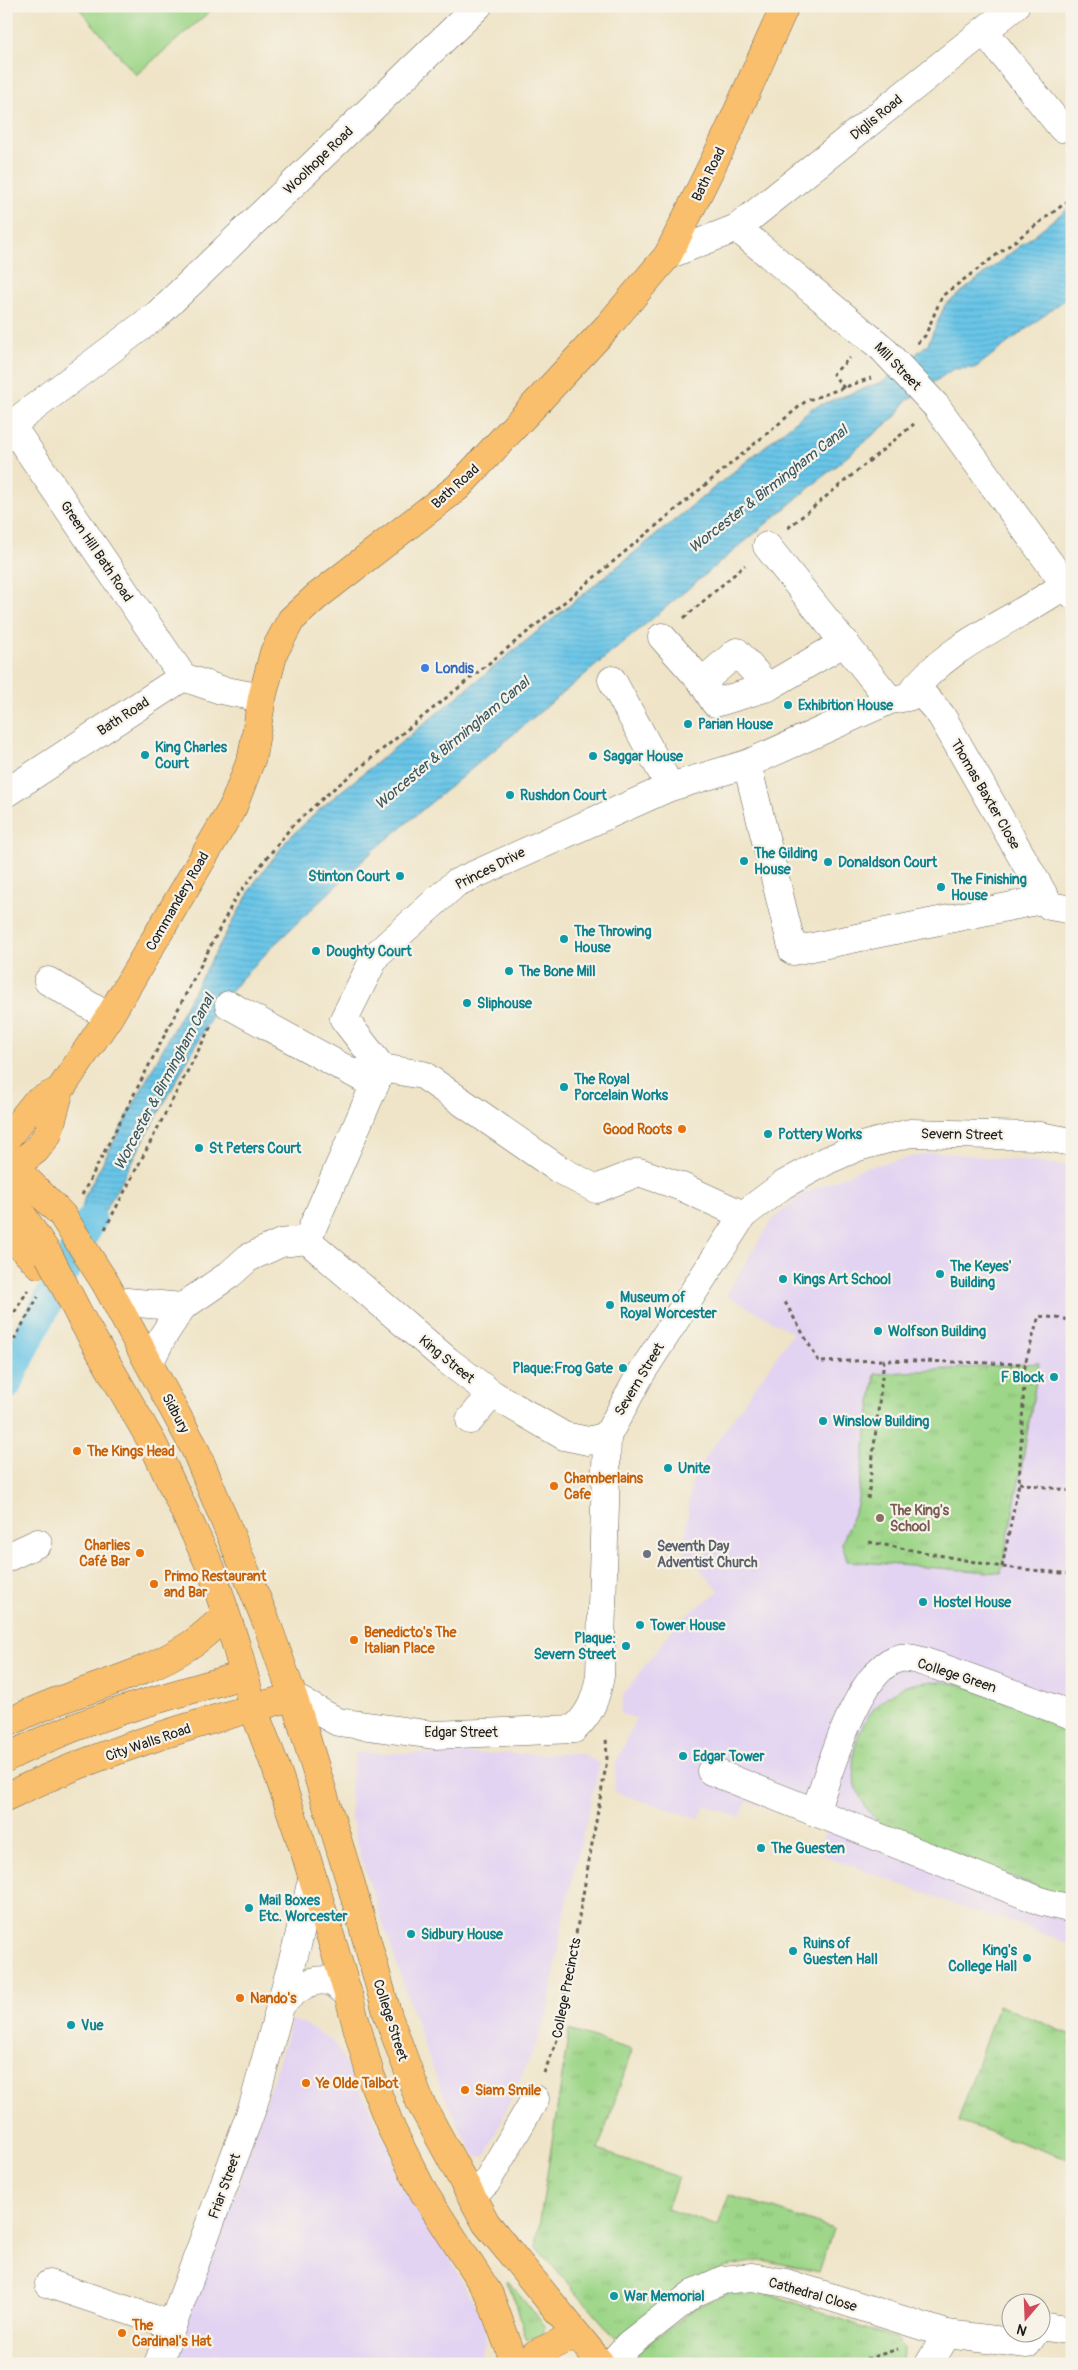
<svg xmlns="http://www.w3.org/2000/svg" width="1078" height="2370" viewBox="0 0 1078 2370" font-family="Pangolin,sans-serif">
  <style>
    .built { fill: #e3d3f2 }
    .grass { fill: url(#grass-tufts); stroke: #5c7952 }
    .pitch { fill: #9dd688; stroke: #5c7952 }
    .water { fill: url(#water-rules); stroke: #427082 }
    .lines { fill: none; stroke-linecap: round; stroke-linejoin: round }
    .canal { stroke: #69c5e7; stroke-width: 31 }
    .minor-casing { stroke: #666258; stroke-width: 29 }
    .major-casing { stroke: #666258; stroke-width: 29 }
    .path { stroke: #666258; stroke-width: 3; stroke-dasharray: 4 4; stroke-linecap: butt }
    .minor { stroke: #fff; stroke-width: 28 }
    .major { stroke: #f9bf6c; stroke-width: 28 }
    .minor-bridge-casing { stroke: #666258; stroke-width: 29; stroke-linecap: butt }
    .major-bridge-casing { stroke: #666258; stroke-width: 29; stroke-linecap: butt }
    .minor-bridge { stroke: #fff; stroke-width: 28 }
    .major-bridge { stroke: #f9bf6c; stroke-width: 28 }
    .shop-dot { fill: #3f7fe0; stroke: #f7f3e8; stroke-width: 2 }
    .culture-dot { fill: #0f9aa8; stroke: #f7f3e8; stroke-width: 2 }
    .food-dot { fill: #e8710a; stroke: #f7f3e8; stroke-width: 2 }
    .education-dot { fill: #8d6e63; stroke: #f7f3e8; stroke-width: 2 }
    .worship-dot { fill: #6b7280; stroke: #f7f3e8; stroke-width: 2 }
    .labels { text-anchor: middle; stroke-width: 4.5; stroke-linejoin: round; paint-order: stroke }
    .street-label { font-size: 14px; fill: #1c1c1c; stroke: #f7f3e8 }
    .shop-label { font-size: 14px; font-weight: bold; fill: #366cbe; stroke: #f7f3e8; text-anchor: start }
    .culture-label { font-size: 14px; font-weight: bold; fill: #0d838f; stroke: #f7f3e8; text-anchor: start }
    .food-label { font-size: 14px; font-weight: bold; fill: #c56008; stroke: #f7f3e8; text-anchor: start }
    .education-label { font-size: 14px; font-weight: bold; fill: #785e54; stroke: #f7f3e8; text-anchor: start }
    .worship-label { font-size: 14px; font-weight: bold; fill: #5b616d; stroke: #f7f3e8; text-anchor: start }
    .water-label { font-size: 15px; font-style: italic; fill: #375763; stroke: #f7f3e8 }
  </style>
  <defs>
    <pattern id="grass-tufts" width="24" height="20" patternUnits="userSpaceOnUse" patternTransform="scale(1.25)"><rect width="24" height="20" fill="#9dd688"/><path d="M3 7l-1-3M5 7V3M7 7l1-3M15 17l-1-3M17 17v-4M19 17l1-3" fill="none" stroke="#87b775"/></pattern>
    <pattern id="water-rules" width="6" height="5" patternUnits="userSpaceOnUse" patternTransform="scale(1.25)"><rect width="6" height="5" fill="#69c5e7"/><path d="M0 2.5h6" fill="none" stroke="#5aa9c6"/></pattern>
  </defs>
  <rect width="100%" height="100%" fill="#f7f3e8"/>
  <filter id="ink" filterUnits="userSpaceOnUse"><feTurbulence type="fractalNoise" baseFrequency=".02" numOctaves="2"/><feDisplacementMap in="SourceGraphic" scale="10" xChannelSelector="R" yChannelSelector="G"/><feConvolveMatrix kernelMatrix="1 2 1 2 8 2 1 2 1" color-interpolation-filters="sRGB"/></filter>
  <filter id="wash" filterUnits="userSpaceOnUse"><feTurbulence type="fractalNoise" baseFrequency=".0096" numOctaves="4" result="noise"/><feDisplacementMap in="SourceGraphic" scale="20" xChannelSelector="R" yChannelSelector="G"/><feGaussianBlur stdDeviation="1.12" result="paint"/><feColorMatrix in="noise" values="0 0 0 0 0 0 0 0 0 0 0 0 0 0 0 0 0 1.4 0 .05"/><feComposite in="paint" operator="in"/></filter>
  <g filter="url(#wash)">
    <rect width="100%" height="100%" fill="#efe4c7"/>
    <g class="built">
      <path d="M936,1152L1072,1166V1727L932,1681L905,1687L881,1701L854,1748L853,1776L862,1802L1053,1893L1072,1892V1945L999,1917L997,1920L967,1909L818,1853L826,1830L747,1801L740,1818L705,1805L699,1819L614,1792L616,1763L636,1718L620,1714L624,1693L678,1622L719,1591L684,1551L691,1485L703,1461L793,1333L726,1295L771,1221L801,1195L866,1167Z"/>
      <path d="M356,1753L583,1754L600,1764L565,1908L548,2012L536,2044L486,2155L479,2157L475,2155L459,2127L438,2081L424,2045L361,1858L351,1818L350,1784Z"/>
      <path d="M292,2020L305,2024L334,2042L486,2326L484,2347L477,2364H167L234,2199Z"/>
    </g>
    <g class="grass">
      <path d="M1039,1363L1020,1476L1001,1573L847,1561L842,1543L857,1505L875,1374Z"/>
      <path d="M932,1681L960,1684L1072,1727V1892L1053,1893L879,1824C874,1817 867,1810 863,1802C839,1761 861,1703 906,1686C914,1683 924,1683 932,1681Z"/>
      <path d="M998,2005L1072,2035V2148L1068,2159L958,2121Z"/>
      <path d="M569,2030L632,2050L598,2150L678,2177L667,2209L718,2226L729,2194L833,2229L819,2272L764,2260L723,2267L619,2342L536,2247Z"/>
      <path d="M508,2281L545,2327L543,2335L527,2339L525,2335L516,2303L506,2282Z"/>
      <path d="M751,2290L776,2296L897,2339L903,2348L902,2364H637L632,2356L697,2307L730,2291Z"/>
    </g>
    <path class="pitch" d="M77,6H216L136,75Z"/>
    <path class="water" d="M1072,205V294L975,368L953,369L905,402L897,415L374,850L276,943L240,980L214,1012L100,1220L70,1259L85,1196L192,994L255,882L288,839L328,802L812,408L884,381L928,344L945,305Z"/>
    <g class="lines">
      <path class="canal" d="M6,1385L31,1333L91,1220"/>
    </g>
  </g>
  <g filter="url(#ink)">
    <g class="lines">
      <g class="minor-casing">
        <g id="minor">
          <path d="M984,31L1062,128"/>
          <path d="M737,228L882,348"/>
          <path d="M668,255L737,228L1015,6"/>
          <path d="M936,406L1072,594"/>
          <path d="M767,546L890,700"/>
          <path d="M662,637L702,682L715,703L768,687L845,642"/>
          <path d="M183,677L11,425L158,314L478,6"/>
          <path d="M183,677L221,690L262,698"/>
          <path d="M612,680L670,787"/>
          <path d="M702,682L737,652L768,687"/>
          <path d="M916,687L941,715L1050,906L1072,910"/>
          <path d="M747,764L793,951L1046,899"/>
          <path d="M6,793L183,677"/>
          <path d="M48,981L109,1017"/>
          <path d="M229,1005L375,1085"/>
          <path d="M382,1068L423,1075L560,1170L596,1189L639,1172L682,1187L743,1215"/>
          <path d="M307,1240L382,1068L344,1019L376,955L456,883L670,787L747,764L890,700L908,697C949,641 1018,620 1072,580"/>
          <path d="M307,1240L448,1361L492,1394L564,1436L588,1441L607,1436"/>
          <path d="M116,1301L182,1307"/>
          <path d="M149,1363L163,1336L182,1307L229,1275L248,1258L281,1243L307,1240"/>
          <path d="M470,1420L492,1394"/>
          <path d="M6,1558L38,1543"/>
          <path d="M293,1697L338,1722L434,1735L574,1729C591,1713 596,1698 600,1676L607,1436L640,1375L743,1215L783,1185L828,1160L858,1147L910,1133L1040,1136L1072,1142"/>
          <path d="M711,1771L1043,1902L1072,1909"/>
          <path d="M815,1812C828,1776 858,1666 900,1658C911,1656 926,1663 937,1666L1072,1715"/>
          <path d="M280,2005C293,1992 311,1975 332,1982C337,1985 343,1990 348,1994"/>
          <path d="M470,2194L486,2183L535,2099"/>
          <path d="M49,2284L172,2325"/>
          <path d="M1040,2326L1072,2331"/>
          <path d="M158,2364L253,2106L298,1941L312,1879"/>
          <path d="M611,2364L628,2345L694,2293L723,2280L752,2277L786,2283L947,2334L1027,2344L1035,2332"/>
          <path d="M929,2364L947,2334"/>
        </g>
      </g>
      <g class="major-casing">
        <g id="major">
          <path d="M6,1139L35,1103L60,1090"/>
          <path d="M6,1159L62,1215"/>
          <path d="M6,1169L14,1167L36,1150L48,1134L60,1090L109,1017L233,807L252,757L262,698L274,652L291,620L316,597L458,487L608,326L668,255L727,135L785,6"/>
          <path d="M6,1190L49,1256"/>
          <path d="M6,1232L38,1264"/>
          <path d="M106,1284L195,1449L266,1621L297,1708L351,1884L388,2016L420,2102L486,2223L601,2364"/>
          <path d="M81,1318L153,1444L211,1568L236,1645L253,1708L276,1768L306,1856L348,1994L370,2074L392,2130L424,2193L489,2294L515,2364"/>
          <path d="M6,1724C64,1692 134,1682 190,1645C203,1637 214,1625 226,1616"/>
          <path d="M6,1758C81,1719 163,1697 244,1675"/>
          <path d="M6,1797C96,1753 196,1723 293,1697"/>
          <path d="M527,2364L535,2354L575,2335"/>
        </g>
      </g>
      <g class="path">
        <path d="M917,343L925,336L942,296L1072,198"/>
        <path d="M844,388L833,374L850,358"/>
        <path d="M788,528L914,424"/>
        <path d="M684,618L745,565"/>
        <path d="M82,1195L236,897L292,826L331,791L567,600L806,401L871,378"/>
        <path d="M105,1229L211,1026"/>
        <path d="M785,1302L819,1362L884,1360"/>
        <path d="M6,1326L28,1290"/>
        <path d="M6,1354L38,1297"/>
        <path d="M1019,1483L1072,1491"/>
        <path d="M868,1499L884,1360L1025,1364"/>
        <path d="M869,1542L1002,1567L1072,1574"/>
        <path d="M1002,1567L1019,1483L1025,1364L1039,1316L1072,1320"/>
        <path d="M544,2073L557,2040L607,1760L606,1736"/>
        <path d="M851,2364L898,2349"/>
      </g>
      <use href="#minor" class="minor"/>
      <use href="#major" class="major"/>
      <g class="minor-bridge-casing">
        <path id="minor-bridge" d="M882,348L936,406"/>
      </g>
      <g class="major-bridge-casing">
        <g id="major-bridge">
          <path d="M62,1215L106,1284"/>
          <path d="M49,1256L81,1318"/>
        </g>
      </g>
      <use href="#minor-bridge" class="minor-bridge"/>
      <use href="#major-bridge" class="major-bridge"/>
    </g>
  </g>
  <circle class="shop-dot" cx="425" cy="668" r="5"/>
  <g class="culture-dot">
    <circle cx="788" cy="705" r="5"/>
    <circle cx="688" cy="724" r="5"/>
    <circle cx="145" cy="755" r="5"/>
    <circle cx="593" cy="756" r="5"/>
    <circle cx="510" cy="795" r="5"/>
    <circle cx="744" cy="861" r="5"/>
    <circle cx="828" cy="862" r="5"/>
    <circle cx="400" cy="876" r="5"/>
    <circle cx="941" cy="887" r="5"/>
    <circle cx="564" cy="939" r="5"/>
    <circle cx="316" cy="951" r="5"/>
    <circle cx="509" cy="971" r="5"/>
    <circle cx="467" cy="1003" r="5"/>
    <circle cx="564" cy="1087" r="5"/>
    <circle cx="768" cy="1134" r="5"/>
    <circle cx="199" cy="1148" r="5"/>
    <circle cx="940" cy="1274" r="5"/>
    <circle cx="783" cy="1279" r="5"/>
    <circle cx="610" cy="1305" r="5"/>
    <circle cx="878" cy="1331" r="5"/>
    <circle cx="623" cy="1368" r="5"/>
    <circle cx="1054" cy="1377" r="5"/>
    <circle cx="823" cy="1421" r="5"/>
    <circle cx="668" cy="1468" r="5"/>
    <circle cx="923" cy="1602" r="5"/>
    <circle cx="640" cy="1625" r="5"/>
    <circle cx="626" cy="1646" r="5"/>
    <circle cx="683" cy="1756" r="5"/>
    <circle cx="761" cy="1848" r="5"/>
    <circle cx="249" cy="1908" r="5"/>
    <circle cx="411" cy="1934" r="5"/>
    <circle cx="793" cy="1951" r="5"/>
    <circle cx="1027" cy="1958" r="5"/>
    <circle cx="71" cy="2025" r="5"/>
    <circle cx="614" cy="2296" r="5"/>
  </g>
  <g class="food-dot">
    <circle cx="682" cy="1129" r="5"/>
    <circle cx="77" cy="1451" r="5"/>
    <circle cx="554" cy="1486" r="5"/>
    <circle cx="140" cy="1553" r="5"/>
    <circle cx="154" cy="1584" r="5"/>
    <circle cx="354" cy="1640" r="5"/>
    <circle cx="240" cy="1998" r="5"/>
    <circle cx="306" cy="2083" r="5"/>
    <circle cx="465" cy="2090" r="5"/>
    <circle cx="122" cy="2333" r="5"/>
  </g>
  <circle class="education-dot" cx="880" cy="1518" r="5"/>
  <circle class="worship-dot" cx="647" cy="1554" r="5"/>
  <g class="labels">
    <g class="street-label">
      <text transform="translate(876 117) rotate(-39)" y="5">Diglis Road</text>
      <text transform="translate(318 160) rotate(-44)" y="5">Woolhope Road</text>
      <text transform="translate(708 174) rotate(-64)" y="5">Bath Road</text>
      <text transform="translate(898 366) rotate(46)" y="5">Mill Street</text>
      <text transform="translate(455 486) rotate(-42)" y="5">Bath Road</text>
      <text transform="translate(97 551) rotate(56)" y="5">Green Hill Bath Road</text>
      <text transform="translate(123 716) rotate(-33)" y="5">Bath Road</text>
      <text transform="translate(986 794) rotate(60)" y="5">Thomas Baxter Close</text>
      <text transform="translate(490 868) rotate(-27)" y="5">Princes Drive</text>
      <text transform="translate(177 901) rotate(-60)" y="5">Commandery Road</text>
      <text transform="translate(962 1134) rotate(1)" y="5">Severn Street</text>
      <text transform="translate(447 1359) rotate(39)" y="5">King Street</text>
      <text transform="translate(639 1379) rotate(-59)" y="5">Severn Street</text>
      <text transform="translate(176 1413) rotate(62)" y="5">Sidbury</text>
      <text transform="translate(957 1675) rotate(18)" y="5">College Green</text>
      <text x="461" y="1737">Edgar Street</text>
      <text transform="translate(148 1742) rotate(-19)" y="5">City Walls Road</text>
      <text transform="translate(566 1988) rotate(-79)" y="5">College Precincts</text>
      <text transform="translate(391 2020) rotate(72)" y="5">College Street</text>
      <text transform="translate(224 2186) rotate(-70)" y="5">Friar Street</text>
      <text transform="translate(813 2294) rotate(16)" y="5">Cathedral Close</text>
    </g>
    <g class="shop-label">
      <text x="435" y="673">Londis</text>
    </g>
    <g class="culture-label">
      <text x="798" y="710">Exhibition House</text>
      <text x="698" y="729">Parian House</text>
      <text x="155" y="752">King Charles<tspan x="155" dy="16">Court</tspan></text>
      <text x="603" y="761">Saggar House</text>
      <text x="520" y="800">Rushdon Court</text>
      <text x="754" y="858">The Gilding<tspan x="754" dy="16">House</tspan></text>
      <text x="838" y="867">Donaldson Court</text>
      <text x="390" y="881" text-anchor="end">Stinton Court</text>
      <text x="951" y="884">The Finishing<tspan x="951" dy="16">House</tspan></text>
      <text x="574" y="936">The Throwing<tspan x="574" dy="16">House</tspan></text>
      <text x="326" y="956">Doughty Court</text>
      <text x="519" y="976">The Bone Mill</text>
      <text x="477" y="1008">Sliphouse</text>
      <text x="574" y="1084">The Royal<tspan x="574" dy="16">Porcelain Works</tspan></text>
      <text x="778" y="1139">Pottery Works</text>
      <text x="209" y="1153">St Peters Court</text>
      <text x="950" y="1271">The Keyes'<tspan x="950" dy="16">Building</tspan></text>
      <text x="793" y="1284">Kings Art School</text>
      <text x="620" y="1302">Museum of<tspan x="620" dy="16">Royal Worcester</tspan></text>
      <text x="888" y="1336">Wolfson Building</text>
      <text x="613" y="1373" text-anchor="end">Plaque:Frog Gate</text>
      <text x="1044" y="1382" text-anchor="end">F Block</text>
      <text x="833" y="1426">Winslow Building</text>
      <text x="678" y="1473">Unite</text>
      <text x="933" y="1607">Hostel House</text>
      <text x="650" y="1630">Tower House</text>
      <text x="616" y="1643" text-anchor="end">Plaque:<tspan x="616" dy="16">Severn Street</tspan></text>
      <text x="693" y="1761">Edgar Tower</text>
      <text x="771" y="1853">The Guesten</text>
      <text x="259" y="1905">Mail Boxes<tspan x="259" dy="16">Etc. Worcester</tspan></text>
      <text x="421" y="1939">Sidbury House</text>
      <text x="803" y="1948">Ruins of<tspan x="803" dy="16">Guesten Hall</tspan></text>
      <text x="1017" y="1955" text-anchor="end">King's<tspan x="1017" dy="16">College Hall</tspan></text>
      <text x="81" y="2030">Vue</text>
      <text x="624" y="2301">War Memorial</text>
    </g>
    <g class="food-label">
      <text x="672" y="1134" text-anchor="end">Good Roots</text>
      <text x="87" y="1456">The Kings Head</text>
      <text x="564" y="1483">Chamberlains<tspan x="564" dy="16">Cafe</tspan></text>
      <text x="130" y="1550" text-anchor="end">Charlies<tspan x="130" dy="16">Café Bar</tspan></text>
      <text x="164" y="1581">Primo Restaurant<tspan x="164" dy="16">and Bar</tspan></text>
      <text x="364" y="1637">Benedicto's The<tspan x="364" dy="16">Italian Place</tspan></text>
      <text x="250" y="2003">Nando's</text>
      <text x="316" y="2088">Ye Olde Talbot</text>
      <text x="475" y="2095">Siam Smile</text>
      <text x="132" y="2330">The<tspan x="132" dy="16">Cardinal's Hat</tspan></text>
    </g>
    <g class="education-label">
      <text x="890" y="1515">The King's<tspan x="890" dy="16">School</tspan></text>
    </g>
    <g class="worship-label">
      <text x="657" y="1551">Seventh Day<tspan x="657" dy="16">Adventist Church</tspan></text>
    </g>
    <g class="water-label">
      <text transform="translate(768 489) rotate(-38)" y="5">Worcester &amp; Birmingham Canal</text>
      <text transform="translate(452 743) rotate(-40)" y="5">Worcester &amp; Birmingham Canal</text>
      <text transform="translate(164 1082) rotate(-62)" y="5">Worcester &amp; Birmingham Canal</text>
    </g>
  </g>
  <rect width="1078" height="2370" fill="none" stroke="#f7f3e8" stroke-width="25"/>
  <g transform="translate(1026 2318) rotate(199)"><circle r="24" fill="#f7f3e8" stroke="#9f9d96"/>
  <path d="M0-4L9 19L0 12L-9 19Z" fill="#d1495b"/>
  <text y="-8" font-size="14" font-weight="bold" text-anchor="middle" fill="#1c1c1c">N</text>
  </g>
</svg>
